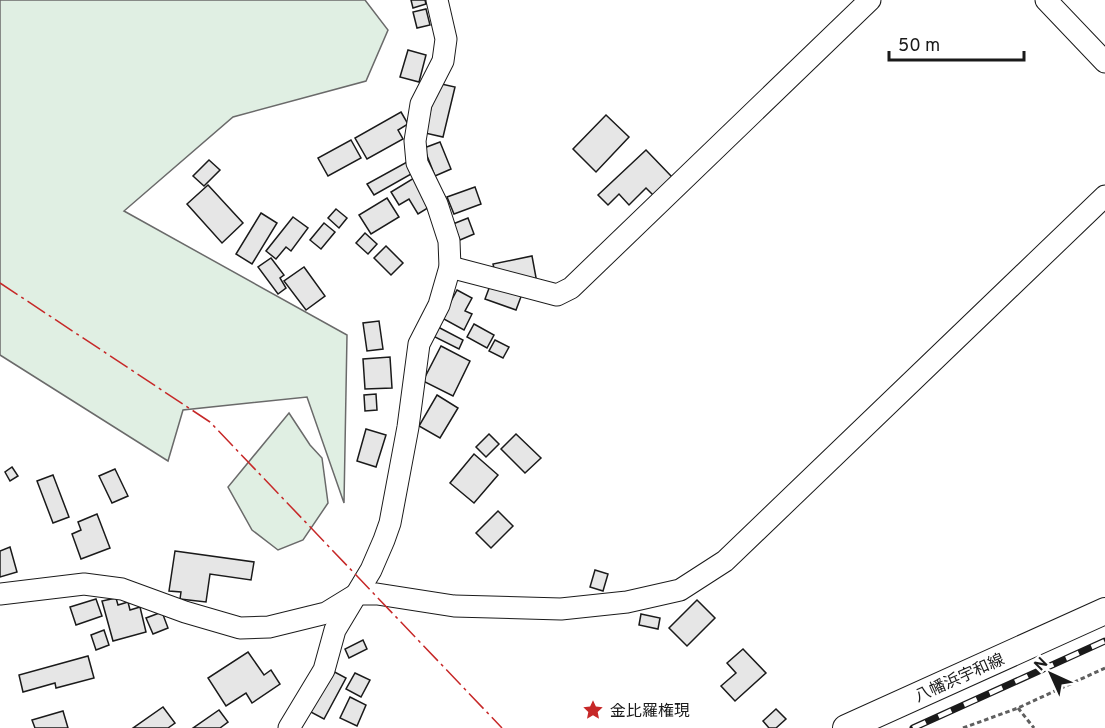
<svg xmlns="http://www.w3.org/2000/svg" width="1105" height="728" viewBox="0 0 1105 728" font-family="Overpass,'Noto Sans JP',sans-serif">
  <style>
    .green { fill: #e0efe3; stroke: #6a6a6a; stroke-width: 1.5 }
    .building { fill: #e6e6e6; stroke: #1a1a1a; stroke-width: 1.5 }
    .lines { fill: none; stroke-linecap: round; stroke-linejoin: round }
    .minor-casing { stroke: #1a1a1a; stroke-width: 23 }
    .major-casing { stroke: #1a1a1a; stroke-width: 28 }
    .path { stroke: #5f5f5f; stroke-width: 3; stroke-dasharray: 4.5 3; stroke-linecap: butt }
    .minor { stroke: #fff; stroke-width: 21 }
    .major { stroke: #fff; stroke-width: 26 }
    .rail-casing { stroke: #1a1a1a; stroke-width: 7 }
    .rail { stroke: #fff; stroke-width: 4.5; stroke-dasharray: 14; stroke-linecap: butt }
    .power { stroke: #c62828; stroke-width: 1.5; stroke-dasharray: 21 4.5 3 4.5; stroke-linecap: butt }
    .labels { text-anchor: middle; stroke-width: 4.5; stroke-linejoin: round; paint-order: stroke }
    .street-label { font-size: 16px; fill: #1a1a1a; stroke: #fff }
    .poi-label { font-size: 16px; fill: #1a1a1a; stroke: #fff; text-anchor: start }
  </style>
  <rect width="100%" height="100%" fill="#fff"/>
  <g class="green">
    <path d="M0,0H365L388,30L366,81L233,117L124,211L347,335L344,503L307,397L183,410L168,461L0,355Z"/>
    <path d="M289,413L310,445L322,458L328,503L303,540L278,550L252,530L228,487Z"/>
  </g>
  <g class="building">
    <path d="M411,0H425L426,4L413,8Z"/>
    <path d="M426,9L430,25L417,28L413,12Z"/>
    <path d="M408,50L426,55L419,82L400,77Z"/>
    <path d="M437,83L455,87L443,137L425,133Z"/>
    <path d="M401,112L408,124L398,130L403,139L367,159L355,138Z"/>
    <path d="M606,115L629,137L596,172L573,149Z"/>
    <path d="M351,140L361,158L328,176L318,158Z"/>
    <path d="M440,142L451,169L435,176L424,148Z"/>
    <path d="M646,150L672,177L653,195L646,188L629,205L619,194L608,205L598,195Z"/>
    <path d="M209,160L220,170L204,186L193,176Z"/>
    <path d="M407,162L413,173L374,195L367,184Z"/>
    <path d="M414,178L431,206L418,214L409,199L399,205L391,192Z"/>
    <path d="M208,185L243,223L222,243L187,204Z"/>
    <path d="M475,187L481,204L454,214L447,197Z"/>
    <path d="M387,198L399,217L371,234L359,215Z"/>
    <path d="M336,209L347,218L339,228L328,218Z"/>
    <path d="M261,213L277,223L252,264L236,254Z"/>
    <path d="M293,217L308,228L291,251L286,247L276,259L266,251Z"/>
    <path d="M468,218L474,234L460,240L453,224Z"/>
    <path d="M324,223L335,232L321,249L310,240Z"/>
    <path d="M365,233L377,244L368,254L356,243Z"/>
    <path d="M386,246L403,263L391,275L374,258Z"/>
    <path d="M532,256L537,283L495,273L493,264Z"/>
    <path d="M271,258L284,275L280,278L286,288L278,294L258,267Z"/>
    <path d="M304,267L325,296L306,310L284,281Z"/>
    <path d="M491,283L522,294L516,310L485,299Z"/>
    <path d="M457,290L472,298L465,311L472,314L464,330L442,318Z"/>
    <path d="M379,321L383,349L367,351L363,323Z"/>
    <path d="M474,324L494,335L487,348L467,337Z"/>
    <path d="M438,327L463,340L459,349L433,336Z"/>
    <path d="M495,340L509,347L503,358L489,351Z"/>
    <path d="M441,346L470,361L453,396L423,381Z"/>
    <path d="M390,357L392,388L365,389L363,359Z"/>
    <path d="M376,394L377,410L365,411L364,395Z"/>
    <path d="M437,395L458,408L440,438L419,426Z"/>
    <path d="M366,429L386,435L376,467L357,461Z"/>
    <path d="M489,434L499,444L486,457L476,447Z"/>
    <path d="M516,434L541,458L525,473L501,449Z"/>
    <path d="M474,454L498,475L474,503L450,483Z"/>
    <path d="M12,467L18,476L10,481L5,472Z"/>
    <path d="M115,469L128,496L112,503L99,476Z"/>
    <path d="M53,475L69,517L53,523L37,481Z"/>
    <path d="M498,511L513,526L491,548L476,533Z"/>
    <path d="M97,514L110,548L81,559L72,534L81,530L78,522Z"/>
    <path d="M10,547L17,572L0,577V551Z"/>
    <path d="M175,551L254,562L251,580L210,574L206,602L180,599L181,592L169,591Z"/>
    <path d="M595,570L608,574L603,591L590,587Z"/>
    <path d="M116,598L118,605L128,602L130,610L140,607L146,632L113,641L102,601Z"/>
    <path d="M96,599L102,616L76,625L70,607Z"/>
    <path d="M697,600L715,618L687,646L669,628Z"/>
    <path d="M162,612L168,628L153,634L146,618Z"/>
    <path d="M641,614L660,618L658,629L639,625Z"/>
    <path d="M104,630L109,645L96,650L91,635Z"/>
    <path d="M363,640L367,649L349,658L345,649Z"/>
    <path d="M743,649L766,673L735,701L721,686L736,673L727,663Z"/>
    <path d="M248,652L264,675L271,670L280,684L252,703L246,693L226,706L208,678Z"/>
    <path d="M88,656L94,678L56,688L55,683L23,692L19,675Z"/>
    <path d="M329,669L346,678L324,719L307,710Z"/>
    <path d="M355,673L370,680L361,697L346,689Z"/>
    <path d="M350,697L366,705L357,726L340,718Z"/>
    <path d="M163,707L175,723L168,728H133Z"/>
    <path d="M776,709L786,719L776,728H769L763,721Z"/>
    <path d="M219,710L228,722L220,728H193Z"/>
    <path d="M63,711L68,728H35L32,720Z"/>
  </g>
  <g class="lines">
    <g class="minor-casing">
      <g id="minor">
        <path d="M1046,0L1105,62"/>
        <path d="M450,267L557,295L571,288L870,0"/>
        <path d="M0,594L84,584L122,589L185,612L240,628L269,627L326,613L357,594H377L454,606L561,609L627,602L680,590L725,561L1105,196"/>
        <path d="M289,728L324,670L335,630L371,570L384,540L390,523L408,427L419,344L439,305L450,267L449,241L437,204L417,163L415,141L421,104L443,61L446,39L437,0"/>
      </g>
    </g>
    <g class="major-casing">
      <path id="major" d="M846,728L1105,611"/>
    </g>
    <g class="path">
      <path d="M1018,708L1034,728"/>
      <path d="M963,728L1018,708L1105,668"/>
    </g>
    <use href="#minor" class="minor"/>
    <use href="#major" class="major"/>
    <g class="rail-casing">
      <path id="rail" d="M913,728L1105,641"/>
    </g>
    <use href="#rail" class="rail"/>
    <path class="power" d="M0,283L210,422L502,728"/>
  </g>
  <defs>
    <g id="sight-bare" transform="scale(1.62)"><path d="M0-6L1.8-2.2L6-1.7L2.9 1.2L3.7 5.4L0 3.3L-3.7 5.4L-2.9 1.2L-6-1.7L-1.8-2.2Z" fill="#c62828" stroke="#fff" stroke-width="2.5" paint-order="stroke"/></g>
  </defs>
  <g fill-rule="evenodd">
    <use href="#sight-bare" x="593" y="710"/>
  </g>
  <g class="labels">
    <g class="street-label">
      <text transform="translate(959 677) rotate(-24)" y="6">八幡浜宇和線</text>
    </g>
    <g class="poi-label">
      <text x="610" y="716">金比羅権現</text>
    </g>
  </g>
  <g transform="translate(1051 674) rotate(315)" stroke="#ffffff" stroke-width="4.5" paint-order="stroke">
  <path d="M0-4.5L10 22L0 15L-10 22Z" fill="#1a1a1a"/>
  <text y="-9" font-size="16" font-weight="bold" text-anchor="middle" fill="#1a1a1a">N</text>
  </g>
  <path d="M889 51v9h135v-9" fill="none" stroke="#1a1a1a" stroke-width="3"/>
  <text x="898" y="51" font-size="18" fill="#1a1a1a" stroke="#ffffff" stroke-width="4.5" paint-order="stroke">50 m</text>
</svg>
